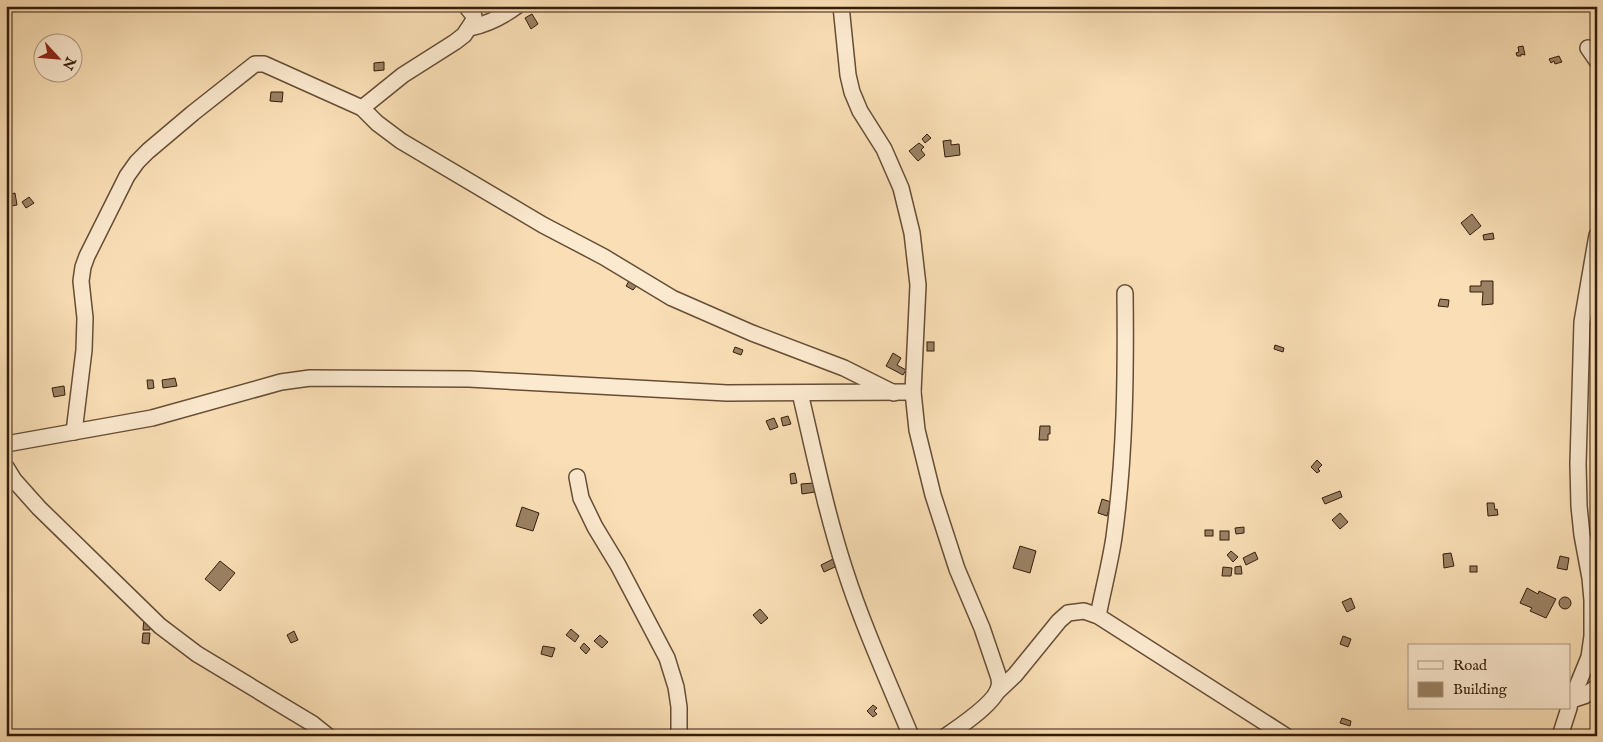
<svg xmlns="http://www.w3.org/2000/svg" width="1603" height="742" viewBox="0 0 1603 742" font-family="'IM FELL English',serif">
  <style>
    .building { fill: #9b8264; stroke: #341d0b }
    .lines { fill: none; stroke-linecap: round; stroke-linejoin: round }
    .minor-casing { stroke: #664e36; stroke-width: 18 }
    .minor { stroke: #fcead0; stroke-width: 15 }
  </style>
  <rect width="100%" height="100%" fill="#fadfb6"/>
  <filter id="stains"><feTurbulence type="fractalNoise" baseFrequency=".004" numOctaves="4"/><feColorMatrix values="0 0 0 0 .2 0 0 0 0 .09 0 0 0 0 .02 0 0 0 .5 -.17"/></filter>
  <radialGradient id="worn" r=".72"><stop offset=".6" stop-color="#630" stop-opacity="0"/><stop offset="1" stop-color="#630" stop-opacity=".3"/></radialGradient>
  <g class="building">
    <path d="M532,14L538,24L531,29L525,18Z"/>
    <path d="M1523,46L1525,55L1521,54V56H1517L1516,53L1519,52L1518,47Z"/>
    <path d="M1559,56L1562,62L1555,64L1554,61L1551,63L1549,59Z"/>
    <path d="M384,62V70L374,71V63Z"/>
    <path d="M271,92H283L282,102L270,101Z"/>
    <path d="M927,134L931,138L925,143L922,139Z"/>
    <path d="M951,140V145L959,144L960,155L945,157L943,141Z"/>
    <path d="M919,143L924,147L921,150L925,155L918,161L909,151Z"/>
    <path d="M15,193L17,205L11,206L8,195Z"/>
    <path d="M29,197L34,203L26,208L22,202Z"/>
    <path d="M1472,214L1481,226L1470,235L1461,223Z"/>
    <path d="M1493,233L1494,239L1484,240L1483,235Z"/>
    <path d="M629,281L637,285L633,290L626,286Z"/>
    <path d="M1481,281H1493V304L1482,305L1483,292H1470V286H1481Z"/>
    <path d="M1440,299L1449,300L1448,307L1438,306Z"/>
    <rect x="927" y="342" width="7" height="9"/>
    <path d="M1275,345L1284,348L1283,352L1274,349Z"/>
    <path d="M735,347L743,350L741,355L733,352Z"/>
    <path d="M893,353L901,358L897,365L906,370L903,375L886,366Z"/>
    <path d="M175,378L177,386L163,388L162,380Z"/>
    <path d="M147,380H153L154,388L148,389Z"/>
    <path d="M64,386L65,395L54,397L52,388Z"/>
    <path d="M788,416L791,424L783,426L781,418Z"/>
    <path d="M774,418L778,427L770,430L766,421Z"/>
    <path d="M1040,426H1050V434H1048V440H1039Z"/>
    <path d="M1317,460L1322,465L1318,469L1320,471L1317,473L1311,467Z"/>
    <path d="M795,473L797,483L791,484L790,474Z"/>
    <path d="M814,483L815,492L802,494L801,484Z"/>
    <path d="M1340,491L1342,497L1325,504L1322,498Z"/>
    <path d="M1102,499L1111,502L1107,516L1098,513Z"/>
    <path d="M1487,503H1494L1495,510L1497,509L1498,515L1488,516Z"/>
    <path d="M522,507L539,513L533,531L516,526Z"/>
    <path d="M1340,513L1348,522L1340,529L1332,520Z"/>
    <path d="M1244,527V533L1236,534L1235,528Z"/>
    <rect x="1205" y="530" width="8" height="6"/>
    <rect x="1220" y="531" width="9" height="9"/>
    <path d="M1020,546L1036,551L1030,573L1013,568Z"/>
    <path d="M1231,551L1238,557L1233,562L1227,555Z"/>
    <path d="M1255,552L1258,559L1246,565L1243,558Z"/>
    <path d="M1451,553L1454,566L1444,568L1443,554Z"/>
    <path d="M1560,556L1569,558L1567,570L1557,568Z"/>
    <path d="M833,559L835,567L824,572L821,565Z"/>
    <path d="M220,561L235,573L220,591L205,579Z"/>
    <path d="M1241,566L1242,574H1235V567Z"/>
    <rect x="1470" y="566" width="7" height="6"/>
    <path d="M1223,567L1232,568L1231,576H1222Z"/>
    <path d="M1527,588L1538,594L1539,591L1556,599L1546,618L1530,611L1532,608L1520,603Z"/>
    <circle cx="1565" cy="603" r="6"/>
    <path d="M1351,598L1355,608L1347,612L1342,602Z"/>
    <path d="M760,609L768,618L761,624L753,615Z"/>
    <path d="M144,617L151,618L150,630H143Z"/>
    <path d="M571,629L579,636L575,642L566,635Z"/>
    <path d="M294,631L298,640L291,643L287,635Z"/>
    <path d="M143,633H150L149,644L142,643Z"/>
    <path d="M600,635L608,642L602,648L594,641Z"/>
    <path d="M1343,636L1351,639L1348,647L1340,644Z"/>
    <path d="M584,643L590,649L586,654L580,648Z"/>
    <path d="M543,646L555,648L552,657L541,654Z"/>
    <path d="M873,705L877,708L874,711L877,714L873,717L867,711Z"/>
    <path d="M1342,718L1351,721L1350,726L1340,723Z"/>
  </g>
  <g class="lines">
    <g class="minor-casing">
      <g id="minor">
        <path d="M841,6L848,75L852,92L860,111L884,149L901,188L912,233L918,285L913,392L917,430L933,495L957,569L982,628L999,678C999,681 1000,683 999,686C997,702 959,727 946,736"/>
        <path d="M470,28C488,24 502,17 517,6"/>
        <path d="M1588,48L1597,61"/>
        <path d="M362,108L403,75L455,42L464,35L474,20V16L466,6"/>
        <path d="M800,393C814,452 826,512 845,570C863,626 888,681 911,736"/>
        <path d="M74,432L84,350L85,318L81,281L83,267L87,256L127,176L137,162L148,151L193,113L255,64H264L362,108L377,123L401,141L543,225L604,257L672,298L752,333L844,368L894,393"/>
        <path d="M6,444L152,418L281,382L310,378L469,379L727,393L913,392"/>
        <path d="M6,467L14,480L39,508L160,626L197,654L313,724L328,736"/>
        <path d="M577,477L581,498L595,527L618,565L667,658L676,687L679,707V736"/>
        <path d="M1098,616C1103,590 1110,564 1114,537C1125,457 1126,374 1125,293"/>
        <path d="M997,692L1015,675L1059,621L1068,613L1084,611L1098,616L1286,736"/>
        <path d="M1572,700L1584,696L1597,687"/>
        <path d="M1569,706L1589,657L1592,636V600L1590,578L1582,535L1579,506L1578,464L1582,322L1597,235"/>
        <path d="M1560,736L1569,708"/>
      </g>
    </g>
    <use href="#minor" class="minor"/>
  </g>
  <rect width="1603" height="742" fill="none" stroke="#fadfb6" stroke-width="25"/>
  <rect x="8" y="8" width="1588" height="727" fill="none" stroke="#341d0b" stroke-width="2.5"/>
  <rect x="12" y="12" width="1578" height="717" fill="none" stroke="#341d0b"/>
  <rect x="1408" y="644" width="162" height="65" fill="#fcead0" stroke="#ac9881"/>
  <rect x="1418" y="661" width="25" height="8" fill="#fcead0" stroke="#ac9881"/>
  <text x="1453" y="670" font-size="15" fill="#341d0b">Road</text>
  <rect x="1418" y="682" width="25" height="15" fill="#9b8264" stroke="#ac9881"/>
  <text x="1453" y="694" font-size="15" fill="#341d0b">Building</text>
  <g transform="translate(58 58) rotate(116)"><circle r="24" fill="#fcead0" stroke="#ac9881"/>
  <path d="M0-4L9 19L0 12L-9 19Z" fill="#8f2418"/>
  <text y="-8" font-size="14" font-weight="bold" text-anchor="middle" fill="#341d0b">N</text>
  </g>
  <rect width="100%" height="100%" filter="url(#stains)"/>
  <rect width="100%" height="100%" fill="url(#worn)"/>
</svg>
